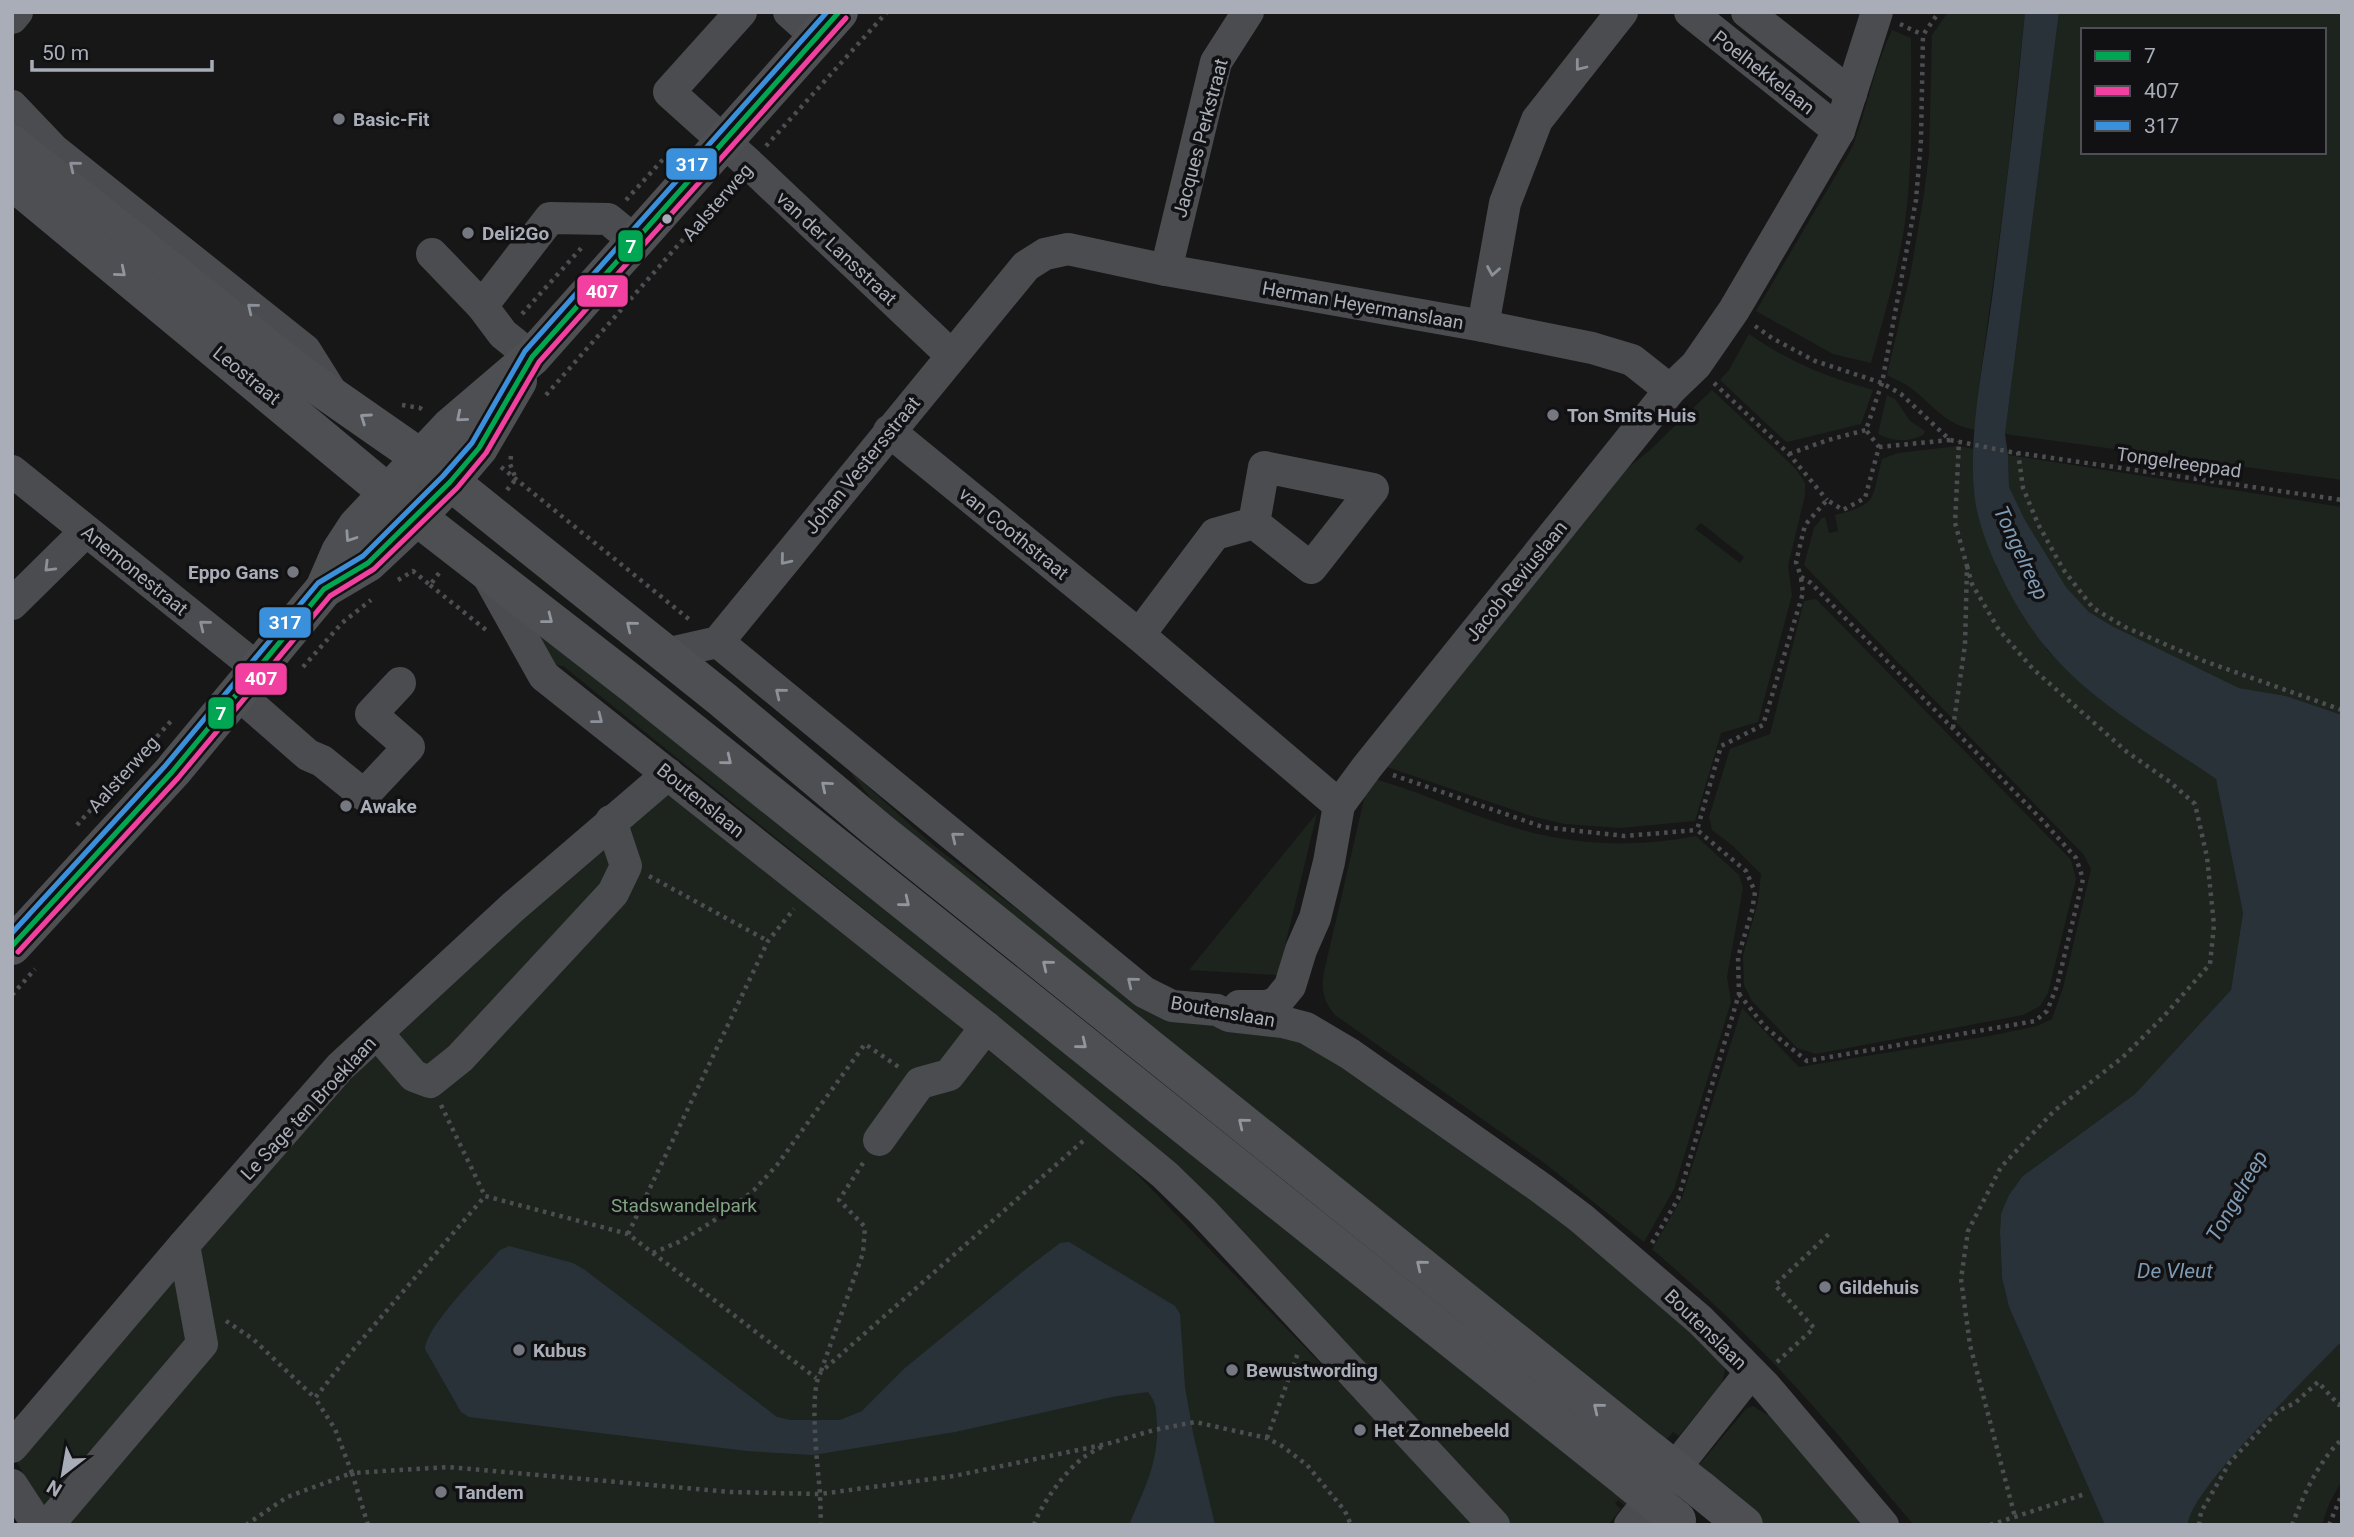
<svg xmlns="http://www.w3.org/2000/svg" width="2354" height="1537" viewBox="0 0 2354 1537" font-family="Roboto,sans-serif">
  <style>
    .green { fill: #1d241e; fill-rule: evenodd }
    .water { fill: #2a3239 }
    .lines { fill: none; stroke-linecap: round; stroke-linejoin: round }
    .path { stroke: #4d4e52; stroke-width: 4.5; stroke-dasharray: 3.5 5; stroke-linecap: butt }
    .minor { stroke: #4b4c50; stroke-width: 32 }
    .major { stroke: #4d4f52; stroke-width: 38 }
    .major-bridge { stroke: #4d4f52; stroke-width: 38 }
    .bus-1-casing { stroke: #111113; stroke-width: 10 }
    .bus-2-casing { stroke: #111113; stroke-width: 10 }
    .bus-3-casing { stroke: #111113; stroke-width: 10 }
    .bus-1 { stroke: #00a651; stroke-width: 5 }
    .bus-2 { stroke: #f240a1; stroke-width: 5 }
    .bus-3 { stroke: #3a90db; stroke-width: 5 }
    .oneway { stroke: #8c9099 }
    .oneway2 { stroke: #91969e }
    .poi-dot { fill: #757880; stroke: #111113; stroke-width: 2.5 }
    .bus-dot { fill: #a8adb8; stroke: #111113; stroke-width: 2.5 }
    .labels { text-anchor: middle; stroke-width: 7; stroke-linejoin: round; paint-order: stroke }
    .street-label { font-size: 19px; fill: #a8adb8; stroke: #111113 }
    .poi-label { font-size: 19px; font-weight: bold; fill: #a8adb8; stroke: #111113; text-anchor: start }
    .park-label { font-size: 19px; fill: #7fa381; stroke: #111113 }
    .water-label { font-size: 21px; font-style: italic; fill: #7f9bb3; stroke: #111113 }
    .line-badge { stroke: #111113; stroke-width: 2.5 }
    .badge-label { font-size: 19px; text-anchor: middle; font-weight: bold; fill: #fff }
  </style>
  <rect width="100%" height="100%" fill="#171717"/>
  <g class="green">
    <path d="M1948,12H2025L2006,188L1979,386L1976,430C1947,426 1933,405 1911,388C1904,383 1895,379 1887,375L1911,271L1924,194L1929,154L1932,35Z"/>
    <path d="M2059,12H2342V480L2005,434ZM2083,30H2324V152H2083Z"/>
    <path d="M1892,30L1911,38C1911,93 1913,150 1907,205C1902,259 1885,312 1871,363L1833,354L1756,311L1852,148C1867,109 1874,67 1892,30Z"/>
    <path d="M1749,334C1793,364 1822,375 1873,390L1861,424L1787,442L1784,440L1720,380L1729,370Z"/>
    <path d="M1712,390L1796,469L1805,483V495L1788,566L1792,595L1758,722L1721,733L1695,821L1620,828L1565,824L1531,816L1384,766L1621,473L1649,451ZM1701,523L1744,557L1740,563L1695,529Z"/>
    <path d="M1887,395L1895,399L1910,421L1925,431L1924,434C1911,443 1891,441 1878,434Z"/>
    <path d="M1958,446L1975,449L1976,506L1997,569L2047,650L2090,691L2216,779L2243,913L2231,990L2135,1094L2024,1176L2001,1214L2000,1232L2002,1278L2009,1307L2105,1525H1914C1880,1486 1848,1445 1813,1406C1763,1349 1709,1298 1652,1249L1682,1198L1742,1008L1799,1067L1989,1036L2037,1026L2052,1019L2063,988L2091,869L2084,855L1804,565L1814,528L1822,518L1825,517L1829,533L1838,531L1835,515C1879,504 1871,500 1882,459L1898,453Z"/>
    <path d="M2008,455L2342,507V715L2286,696L2239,688L2112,626L2089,612L2066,587L2025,520L2009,487Z"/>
    <path d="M1816,599L2071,860L2076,879L2048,993L2040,1006L2023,1015L1816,1054L1797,1048L1752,1001L1744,985L1743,955L1758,902L1761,874L1733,846L1712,830L1709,817L1730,749L1770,734L1804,601Z"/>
    <path d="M524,616L1665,1525H1649L1618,1500L1615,1504L1621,1509L1608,1525H1507L1059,1078L1064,1070L563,666L551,665Z"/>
    <path d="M848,769L933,845L1146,1008L1309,1037L1617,1259L1722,1362L1725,1370L1722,1383L1679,1436L1673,1432L1667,1439L1699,1465L1746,1409L1753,1406L1767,1415L1772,1411L1868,1525H1760L897,832Z"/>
    <path d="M1374,779C1426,793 1474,818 1526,831C1582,846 1640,847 1696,836L1739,875L1743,888L1727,977L1731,1002L1674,1189L1644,1242L1543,1162L1335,1015C1323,1001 1321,989 1324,972L1365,795Z"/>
    <path d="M675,780L1101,1137L1477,1525H52L14,1457L352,1078L395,1035Z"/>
    <path d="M1317,813L1278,975L1189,970Z"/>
    <path d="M2342,1341V1480L2329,1504L2322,1525H2188C2189,1490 2313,1371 2342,1341Z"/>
  </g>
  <g class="water">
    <path d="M2025,12H2059L2005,434L2008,455L2009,487L2025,520L2066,587L2089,612L2112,626L2239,688L2286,696L2342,715V1341C2313,1372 2189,1490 2188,1525H2105L2009,1307L2002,1278L2000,1232L2001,1214L2009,1195L2023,1176L2135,1094L2231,990L2243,913L2216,779C2160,740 2094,704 2049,651C2018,615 1985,552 1976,506C1966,446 1983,367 1991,306C2004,208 2016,110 2025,12Z"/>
    <path d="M1069,1242L1175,1306L1180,1314L1185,1387L1193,1433L1215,1525H1129C1144,1490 1159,1462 1157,1423C1156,1410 1157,1403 1148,1392L1117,1396L955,1432L813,1455L747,1451L469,1417L461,1412L425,1349C426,1326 483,1270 500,1250L509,1246L573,1263L585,1270L777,1417L790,1420H840L862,1411L905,1368L1026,1269L1060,1243Z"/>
  </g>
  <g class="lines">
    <g class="path">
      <path d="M1900,24L1923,35"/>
      <path d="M766,146L887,12"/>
      <path d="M626,200L667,155"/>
      <path d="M522,314L584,245"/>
      <path d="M1755,326L1772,338L1815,361L1882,383L1901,394L1950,440L2011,452L2342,500"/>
      <path d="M1714,383L1789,454L1827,500"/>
      <path d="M546,395L732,184"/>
      <path d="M402,405L420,408L426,412"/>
      <path d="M1879,447L1950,440"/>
      <path d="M2018,452L2023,488L2038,524L2063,569L2093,608L2125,627L2204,661L2342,710"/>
      <path d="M1789,454L1828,440L1866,430"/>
      <path d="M511,456L510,464L516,479"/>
      <path d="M501,467L690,620"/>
      <path d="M507,490L516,479"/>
      <path d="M1967,566L1972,584L1999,630L2033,669L2127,752L2170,782L2195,804L2207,857L2214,925L2210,964L2164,1016L2123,1057L2054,1111L2001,1167L1968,1231L1961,1279L1970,1345L2015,1517"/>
      <path d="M398,580L413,571L430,585L439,573"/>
      <path d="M430,585L486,630"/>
      <path d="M303,667L342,623L371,600"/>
      <path d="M1953,728L1965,645L1967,566L1955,523L1959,441"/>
      <path d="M1393,775L1543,827L1625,836L1697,830"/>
      <path d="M77,825L172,720"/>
      <path d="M649,876L768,941"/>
      <path d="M1739,994L1765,1027L1807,1061L2035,1021L2047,1011L2057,986L2083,879L2076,858L2043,821L1811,583L1801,577L1796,562L1805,525L1827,500L1843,510L1865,498L1879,447L1866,430L1882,383L1916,200L1921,140L1923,35L1939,12"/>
      <path d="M12,995L35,969"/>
      <path d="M441,1105L485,1196"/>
      <path d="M1083,1141L821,1372C808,1390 818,1468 820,1494L954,1476L1107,1444L1154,1430L1195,1422L1267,1438L1282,1446L1307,1465L1345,1511L1351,1525"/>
      <path d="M628,1234L768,941L794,909"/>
      <path d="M1652,1243L1678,1199L1739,994L1738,957L1752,911L1755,892L1746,871L1697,830L1721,746L1763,725L1803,593L1801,578"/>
      <path d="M653,1253L681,1241L726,1213L754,1190L777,1165L865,1044L900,1068"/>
      <path d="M226,1321L253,1339L315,1398"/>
      <path d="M1777,1362L1814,1328L1775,1285L1832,1231"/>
      <path d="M821,1371L863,1253L865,1227L839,1200L865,1160"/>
      <path d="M1267,1438L1298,1353"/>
      <path d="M246,1525L287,1497L352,1473L335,1429L315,1398L352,1351L485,1196L628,1234L816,1378"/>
      <path d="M368,1525L352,1473L448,1467L730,1492L820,1494L821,1525"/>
      <path d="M1034,1525C1041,1504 1066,1470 1084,1457C1090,1453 1097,1449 1104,1446"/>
      <path d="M1990,1525L2085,1494"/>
      <path d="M2199,1525L2201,1512L2230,1462L2278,1411L2295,1403L2318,1382L2339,1405L2342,1403"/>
      <path d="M2292,1525C2304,1494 2318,1462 2342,1439"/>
      <path d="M2329,1525L2342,1494"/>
    </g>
    <g class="minor">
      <path d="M741,12L669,92L749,164L952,356"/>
      <path d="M789,12L817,37"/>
      <path d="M1690,12L1839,131"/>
      <path d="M1747,12L1851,94"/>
      <path d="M12,18L17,12"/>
      <path d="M12,106L54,150L305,350L332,393"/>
      <path d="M432,254L482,306"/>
      <path d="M1166,270L1216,62L1248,12"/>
      <path d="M1483,326L1505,203L1537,120L1622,12"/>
      <path d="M532,357L503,334L482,306L550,218L608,219L635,241"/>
      <path d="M889,431L1139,635L1339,805"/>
      <path d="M12,471L257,668"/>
      <path d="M488,576L544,676L986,1027L1165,1175L1203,1212L1494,1525"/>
      <path d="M12,604L86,531"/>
      <path d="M1139,635L1215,534L1254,523L1311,568L1373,489L1264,467L1254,523"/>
      <path d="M718,642L1144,992L1172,1006L1217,1010L1229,1016L1283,1022L1306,1028L1350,1054L1541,1188L1581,1218L1700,1320L1766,1387L1883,1525"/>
      <path d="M665,654L718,642L1026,266L1045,254L1068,249L1166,270L1483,326L1592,348L1632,360L1670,390"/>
      <path d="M237,693L308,755L322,761L364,795L409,747L371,714L400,683"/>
      <path d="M1239,1006H1267L1277,1002L1290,986L1301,950L1315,918L1329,862L1339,805L1367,767L1670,390L1696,365L1734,310L1839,131L1877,12"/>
      <path d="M377,1033L414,1076L430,1082L460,1058L613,893L626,866L611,821"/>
      <path d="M879,1140L920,1083L949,1075L986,1027"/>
      <path d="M12,1447L184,1245L340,1067L513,907L668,774"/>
      <path d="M12,1485L38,1525"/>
      <path d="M48,1525L202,1344L184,1245"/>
      <path d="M1630,1525L1751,1372"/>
    </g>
    <g class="major">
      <path d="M12,144L299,373L421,458L508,528L722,699L878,830L1651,1451"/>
      <path d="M12,181L417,517L635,686L1628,1480"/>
      <path d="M324,589L368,563L417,517L450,482L479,448L518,381"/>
      <path d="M12,946L172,772L324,589L340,552L357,526L450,427L532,357L839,12"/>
      <path d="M1701,1490L1744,1525"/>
    </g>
    <g class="major-bridge">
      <path d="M1651,1451L1701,1490"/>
      <path d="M1628,1480L1677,1520"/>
    </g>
    <g class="bus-1-casing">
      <path id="bus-1" d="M12,946L172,772L324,589L368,563L450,482L479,448L532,357L839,12"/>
    </g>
    <g class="bus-2-casing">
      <path id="bus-2" d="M18,952L178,778L330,596L374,569L457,488L486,453L539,362L846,18"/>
    </g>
    <g class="bus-3-casing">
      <path id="bus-3" d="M12,933L165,766L318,583L363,556L443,476L472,443L525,351L827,12"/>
    </g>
    <use href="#bus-1" class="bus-1"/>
    <use href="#bus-2" class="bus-2"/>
    <use href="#bus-3" class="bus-3"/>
  </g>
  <defs><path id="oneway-chevron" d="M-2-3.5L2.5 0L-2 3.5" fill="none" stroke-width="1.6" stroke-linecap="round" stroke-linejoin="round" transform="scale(1.75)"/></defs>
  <g class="oneway">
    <use href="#oneway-chevron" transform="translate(1580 66) rotate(128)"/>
    <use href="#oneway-chevron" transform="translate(74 166) rotate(-141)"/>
    <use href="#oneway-chevron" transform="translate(1493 271) rotate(100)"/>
    <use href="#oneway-chevron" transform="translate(252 308) rotate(-141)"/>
    <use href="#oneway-chevron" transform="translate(785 560) rotate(129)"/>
    <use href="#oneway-chevron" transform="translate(49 567) rotate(135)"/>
    <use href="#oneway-chevron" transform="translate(204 625) rotate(-141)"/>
    <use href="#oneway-chevron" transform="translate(780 693) rotate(-141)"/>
    <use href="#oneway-chevron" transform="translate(598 719) rotate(38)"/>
    <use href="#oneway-chevron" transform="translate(956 837) rotate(-141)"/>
    <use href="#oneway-chevron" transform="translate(1132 982) rotate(-141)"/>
  </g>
  <g class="oneway2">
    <use href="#oneway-chevron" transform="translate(121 272) rotate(40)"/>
    <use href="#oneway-chevron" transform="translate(461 417) rotate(140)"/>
    <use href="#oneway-chevron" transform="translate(365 418) rotate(-145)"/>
    <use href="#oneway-chevron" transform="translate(350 537) rotate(124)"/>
    <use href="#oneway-chevron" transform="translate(548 619) rotate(38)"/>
    <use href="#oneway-chevron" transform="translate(631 626) rotate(-141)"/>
    <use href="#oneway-chevron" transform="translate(727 760) rotate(39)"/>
    <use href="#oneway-chevron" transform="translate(826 786) rotate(-140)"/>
    <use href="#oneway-chevron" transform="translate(905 902) rotate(39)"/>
    <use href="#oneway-chevron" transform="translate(1047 965) rotate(-141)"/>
    <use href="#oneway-chevron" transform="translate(1082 1044) rotate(39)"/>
    <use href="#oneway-chevron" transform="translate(1243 1123) rotate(-141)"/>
    <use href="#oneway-chevron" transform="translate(1421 1265) rotate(-141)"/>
    <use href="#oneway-chevron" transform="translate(1598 1408) rotate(-141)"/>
  </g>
  <g class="poi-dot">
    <circle cx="339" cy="119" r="7"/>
    <circle cx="468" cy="233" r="7"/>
    <circle cx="1553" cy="415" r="7"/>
    <circle cx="293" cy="572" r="7"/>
    <circle cx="346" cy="806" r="7"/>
    <circle cx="1825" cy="1287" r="7"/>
    <circle cx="519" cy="1350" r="7"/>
    <circle cx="1232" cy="1370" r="7"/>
    <circle cx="1360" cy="1430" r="7"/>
    <circle cx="441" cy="1492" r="7"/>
  </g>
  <circle class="bus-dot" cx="667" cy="219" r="6"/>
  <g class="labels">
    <g class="street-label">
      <text transform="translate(1764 72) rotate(38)" y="7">Poelhekkelaan</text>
      <text transform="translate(1200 138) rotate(-75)" y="7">Jacques Perkstraat</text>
      <text transform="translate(717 202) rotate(-49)" y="7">Aalsterweg</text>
      <text transform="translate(837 248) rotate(43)" y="7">van der Lansstraat</text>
      <text transform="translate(1363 305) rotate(10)" y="7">Herman Heyermanslaan</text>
      <text transform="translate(247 375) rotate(39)" y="7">Leostraat</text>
      <text transform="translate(2179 462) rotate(8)" y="7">Tongelreeppad</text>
      <text transform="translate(862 465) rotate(-51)" y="7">Johan Vestersstraat</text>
      <text transform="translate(1014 533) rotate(39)" y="7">van Coothstraat</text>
      <text transform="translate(135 570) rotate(39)" y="7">Anemonestraat</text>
      <text transform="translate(1516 581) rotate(-51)" y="7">Jacob Reviuslaan</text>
      <text transform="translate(123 774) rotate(-48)" y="7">Aalsterweg</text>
      <text transform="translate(701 800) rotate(39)" y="7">Boutenslaan</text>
      <text transform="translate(1223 1011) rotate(10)" y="7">Boutenslaan</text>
      <text transform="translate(308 1108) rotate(-47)" y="7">Le Sage ten Broeklaan</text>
      <text transform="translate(1706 1329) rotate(44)" y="7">Boutenslaan</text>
    </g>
    <g class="poi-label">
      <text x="353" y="126">Basic-Fit</text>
      <text x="482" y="240">Deli2Go</text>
      <text x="1567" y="422">Ton Smits Huis</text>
      <text x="279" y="579" text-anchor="end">Eppo Gans</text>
      <text x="360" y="813">Awake</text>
      <text x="1839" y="1294">Gildehuis</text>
      <text x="533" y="1357">Kubus</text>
      <text x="1246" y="1377">Bewustwording</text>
      <text x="1374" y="1437">Het Zonnebeeld</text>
      <text x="455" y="1499">Tandem</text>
    </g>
    <g class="park-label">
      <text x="684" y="1212">Stadswandelpark</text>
    </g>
    <g class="water-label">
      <text transform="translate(2021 553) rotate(65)" y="7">Tongelreep</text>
      <text transform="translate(2237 1196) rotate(-60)" y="7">Tongelreep</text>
      <text x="2175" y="1278">De Vleut</text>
    </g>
  </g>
  <g class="line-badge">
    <rect x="665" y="147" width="53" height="34" rx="7" fill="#3a90db"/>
    <rect x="617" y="229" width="27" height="34" rx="7" fill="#00a651"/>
    <rect x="576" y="274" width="53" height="34" rx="7" fill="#f240a1"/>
    <rect x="258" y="606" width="54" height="33" rx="7" fill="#3a90db"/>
    <rect x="234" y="662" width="54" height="34" rx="7" fill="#f240a1"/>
    <rect x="207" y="696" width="28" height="34" rx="7" fill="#00a651"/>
  </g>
  <g class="badge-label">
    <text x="692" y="171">317</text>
    <text x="631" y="253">7</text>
    <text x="602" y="298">407</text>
    <text x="285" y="629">317</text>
    <text x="261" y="685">407</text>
    <text x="221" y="720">7</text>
  </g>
  <rect width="2354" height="1537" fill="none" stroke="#a8adb8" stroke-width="28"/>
  <rect x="2081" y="28" width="245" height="126" fill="#111113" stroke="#4d4f55" stroke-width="2"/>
  <rect x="2095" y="51" width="35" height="10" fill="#00a651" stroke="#4d4f55" stroke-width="2"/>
  <text x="2144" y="63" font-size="21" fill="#a8adb8">7</text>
  <rect x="2095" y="86" width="35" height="10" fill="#f240a1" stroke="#4d4f55" stroke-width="2"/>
  <text x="2144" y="98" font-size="21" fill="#a8adb8">407</text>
  <rect x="2095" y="121" width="35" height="10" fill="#3a90db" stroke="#4d4f55" stroke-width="2"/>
  <text x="2144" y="133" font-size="21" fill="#a8adb8">317</text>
  <g transform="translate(63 1474) rotate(211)" stroke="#111113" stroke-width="5" paint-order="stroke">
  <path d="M0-5L12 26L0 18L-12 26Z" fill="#a8adb8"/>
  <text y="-10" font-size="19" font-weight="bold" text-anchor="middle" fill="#a8adb8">N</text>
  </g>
  <path d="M32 60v10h180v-10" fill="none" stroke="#a8adb8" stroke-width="3.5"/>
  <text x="42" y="60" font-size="21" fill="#a8adb8" stroke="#111113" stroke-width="5" paint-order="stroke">50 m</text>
</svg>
